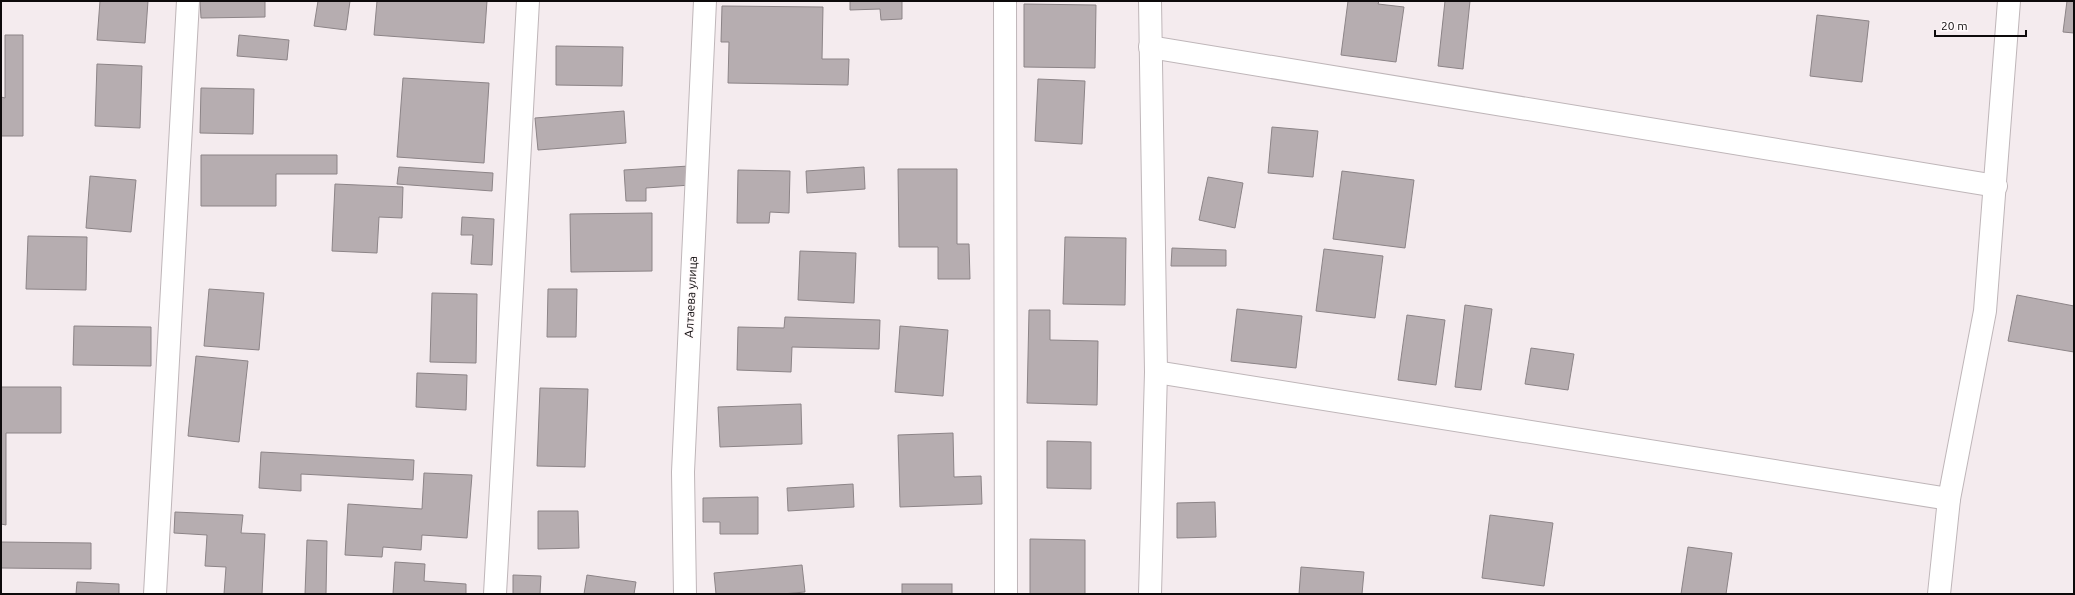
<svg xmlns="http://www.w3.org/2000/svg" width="2075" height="595" viewBox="0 0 2075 595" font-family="Ubuntu,sans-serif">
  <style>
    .building { fill: #b6adb0; stroke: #8c8487 }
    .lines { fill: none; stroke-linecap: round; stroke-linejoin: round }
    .minor-casing { stroke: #bfb6b9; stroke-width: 24 }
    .tertiary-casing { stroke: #bfb6b9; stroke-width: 24 }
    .minor { stroke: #fff; stroke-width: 22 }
    .tertiary { stroke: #fff; stroke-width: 22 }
    .labels { text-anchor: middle; stroke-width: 3; stroke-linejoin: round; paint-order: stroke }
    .street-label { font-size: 12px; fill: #0d0a0b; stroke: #fffafb }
  </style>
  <rect width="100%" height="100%" fill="#f4ebee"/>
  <g class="building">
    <path d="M100,1H148L145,43L97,40Z"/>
    <path d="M200,1H265V17L201,18Z"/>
    <path d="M318,1H350L346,30L314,26Z"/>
    <path d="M377,1H487L484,43L374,35Z"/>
    <path d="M850,1H902V19L881,20L880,9L850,10Z"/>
    <path d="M1348,1H1379L1378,4L1404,7L1396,62L1341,55Z"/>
    <path d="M1445,1H1470L1463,69L1438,66Z"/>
    <path d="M2067,1H2074V33L2063,32Z"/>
    <path d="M1024,4L1096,5L1095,68L1024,67Z"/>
    <path d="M722,6L823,7L822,59H849L848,85L728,83L729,42H721Z"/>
    <path d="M1817,15L1869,21L1862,82L1810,76Z"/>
    <path d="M5,35H23V136H1V97L5,98Z"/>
    <path d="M239,35L289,40L287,60L237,56Z"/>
    <path d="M556,46L623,47L622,86L556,85Z"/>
    <path d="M97,64L142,66L140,128L95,126Z"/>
    <path d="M403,78L489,83L484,163L397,157Z"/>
    <path d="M1038,79L1085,81L1082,144L1035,141Z"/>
    <path d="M201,88L254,89L253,134L200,133Z"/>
    <path d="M624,111L626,143L538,150L535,118Z"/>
    <path d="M1272,127L1318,131L1313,177L1268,173Z"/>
    <path d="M201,155H337V174H276V206H201Z"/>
    <path d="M689,166L691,185L646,188V201H626L624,170Z"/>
    <path d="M399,167L493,173L492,191L397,184Z"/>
    <path d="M864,167L865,189L807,193L806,171Z"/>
    <path d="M898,169H957V244H969L970,279H938V247H899Z"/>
    <path d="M738,170L790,171L789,213L770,212L769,223H737Z"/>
    <path d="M1342,171L1414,180L1405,248L1333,239Z"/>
    <path d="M90,176L136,180L131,232L86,228Z"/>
    <path d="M1208,177L1243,183L1235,228L1199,220Z"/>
    <path d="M335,184L403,187L402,218L379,217L377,253L332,251Z"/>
    <path d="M652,213V271L571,272L570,214Z"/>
    <path d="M462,217L494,219L492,265L471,264L473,235H461Z"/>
    <path d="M28,236L87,237L86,290L26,289Z"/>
    <path d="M1065,237L1126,238L1125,305L1063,304Z"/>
    <path d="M1172,248L1226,250V266H1171Z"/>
    <path d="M1324,249L1383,256L1375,318L1316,311Z"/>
    <path d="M800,251L856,253L854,303L798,300Z"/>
    <path d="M209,289L264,293L259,350L204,346Z"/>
    <path d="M548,289H577L576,337H547Z"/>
    <path d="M432,293L477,294L476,363L430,362Z"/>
    <path d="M2017,295L2074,306V352L2008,341Z"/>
    <path d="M1465,305L1492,309L1481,390L1455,387Z"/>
    <path d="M1237,309L1302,316L1296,368L1231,361Z"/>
    <path d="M1029,310H1050V340L1098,341L1097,405L1027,403Z"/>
    <path d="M1407,315L1445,320L1436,385L1398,380Z"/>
    <path d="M785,317L880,320L879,349L792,347L791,372L737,370L738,327L784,328Z"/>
    <path d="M74,326L151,327V366L73,365Z"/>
    <path d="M900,326L948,330L943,396L895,392Z"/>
    <path d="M1531,348L1574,354L1568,390L1525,384Z"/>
    <path d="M196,356L248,361L239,442L188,436Z"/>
    <path d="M417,373L467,375L466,410L416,407Z"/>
    <path d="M1,387H61V433H6V525L1,524Z"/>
    <path d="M540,388L588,389L585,467L537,466Z"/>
    <path d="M801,404L802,444L720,447L718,407Z"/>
    <path d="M953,433L954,477L981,476L982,504L900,507L898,435Z"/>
    <path d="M1047,441L1091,442V489L1047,488Z"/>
    <path d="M261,452L414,460L413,480L301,474V491L259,488Z"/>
    <path d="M424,473L472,475L467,538L422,535L421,550L383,547L382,557L345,555L348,504L422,509Z"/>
    <path d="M853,484L854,507L788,511L787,488Z"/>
    <path d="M758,497V534H720V522H703V498Z"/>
    <path d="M1215,502L1216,537L1177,538V503Z"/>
    <path d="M538,511H578L579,548L538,549Z"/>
    <path d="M175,512L243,515L241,533L265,534L262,594H224L226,567L205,566L207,535L174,533Z"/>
    <path d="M1490,515L1553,523L1544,586L1482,578Z"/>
    <path d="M1030,539L1085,540V594H1030Z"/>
    <path d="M307,540L327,541L326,594H305Z"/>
    <path d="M1,542L91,543V569L1,568Z"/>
    <path d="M1688,547L1732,553L1726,594H1681Z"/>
    <path d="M395,562L425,564L424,581L466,584V594H393Z"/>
    <path d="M802,565L805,592L782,594H716L714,573Z"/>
    <path d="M1301,567L1364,572L1362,594H1299Z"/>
    <path d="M513,575L541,576L540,594H513Z"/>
    <path d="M587,575L636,582L634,594H584Z"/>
    <path d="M77,582L119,584V594H76Z"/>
    <rect x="902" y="584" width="50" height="10"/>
  </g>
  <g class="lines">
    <g class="minor-casing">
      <g id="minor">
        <path d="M1005,1L1006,594"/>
        <path d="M1150,47L1996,186"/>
        <path d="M1156,372L1949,499"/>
        <path d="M155,594L188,1"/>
        <path d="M495,594L528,1"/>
        <path d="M685,594L683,472L705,1"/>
        <path d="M1939,594L1949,499L1985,311L2009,1"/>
      </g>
    </g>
    <g class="tertiary-casing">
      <path id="tertiary" d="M1150,594L1156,372L1150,1"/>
    </g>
    <use href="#minor" class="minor"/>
    <use href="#tertiary" class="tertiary"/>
  </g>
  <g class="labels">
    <g class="street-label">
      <text transform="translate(691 297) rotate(-87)" y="4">Алтаева улица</text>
    </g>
  </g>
  <rect width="2075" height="595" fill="none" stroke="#0d0a0b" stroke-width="4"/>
  <path d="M1935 30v6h91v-6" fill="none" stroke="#0d0a0b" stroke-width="2"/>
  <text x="1941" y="30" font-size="12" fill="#0d0a0b" stroke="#fffafb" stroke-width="3" paint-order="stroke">20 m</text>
</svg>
